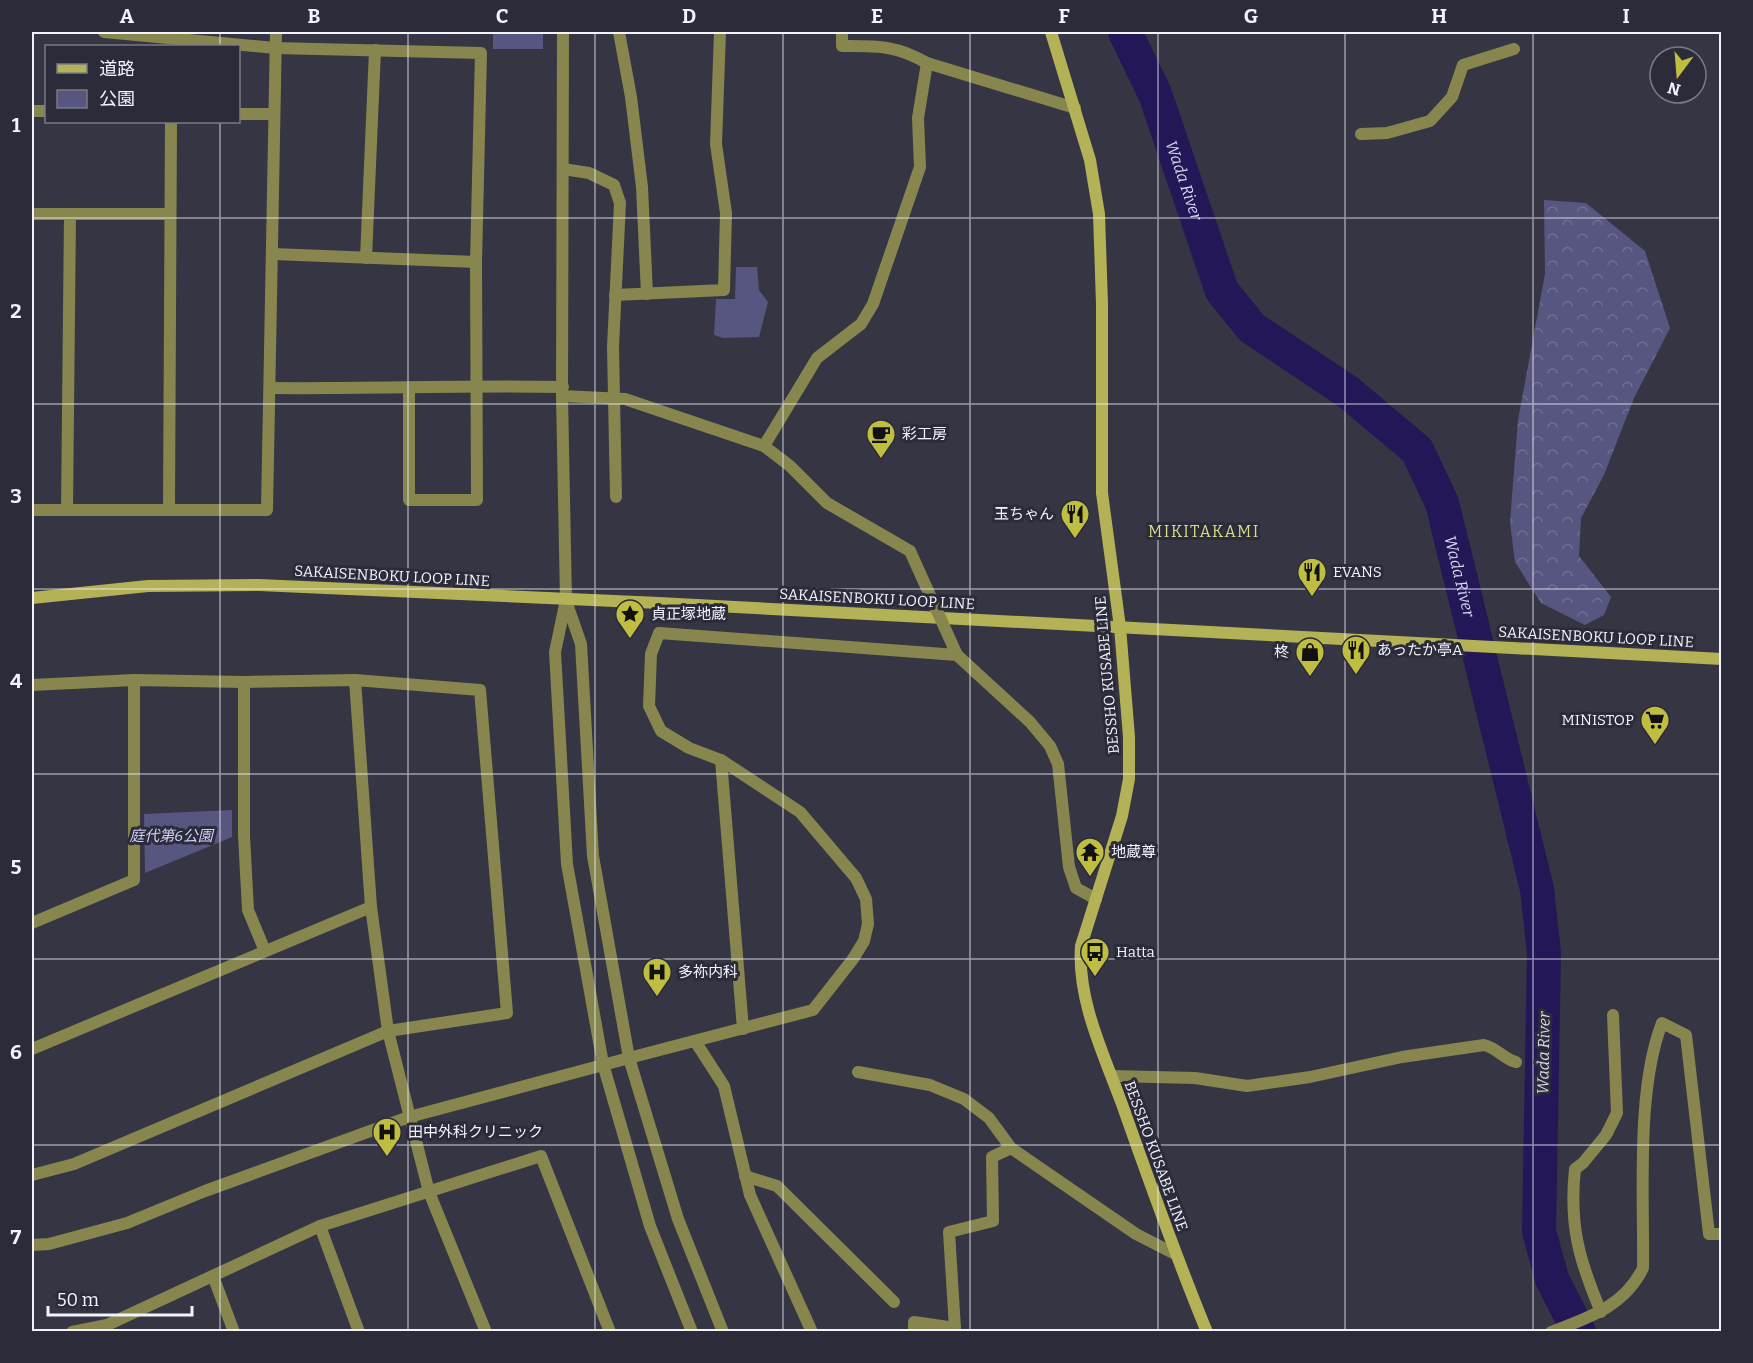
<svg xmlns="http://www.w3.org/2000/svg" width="1753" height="1363" viewBox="0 0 1753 1363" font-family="Bitter,'Noto Sans JP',serif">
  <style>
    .forest { fill: url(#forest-crowns) }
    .park { fill: #565680 }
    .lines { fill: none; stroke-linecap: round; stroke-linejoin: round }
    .river { stroke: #231758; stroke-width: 34 }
    .minor { stroke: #86864e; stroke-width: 12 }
    .tertiary { stroke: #86864e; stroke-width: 12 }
    .secondary { stroke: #b3b256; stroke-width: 12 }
    .minor-bridge { stroke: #86864e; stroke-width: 12 }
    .grid { fill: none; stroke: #f2f3fd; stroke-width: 1.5; stroke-opacity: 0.55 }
    .labels { text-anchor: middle; stroke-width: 6; stroke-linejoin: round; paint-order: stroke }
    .poi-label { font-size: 15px; fill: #f2f3fd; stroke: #2b2b39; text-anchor: start }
    .street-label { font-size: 15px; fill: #f2f3fd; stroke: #2b2b39 }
    .park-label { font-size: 15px; font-style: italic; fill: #cfd0f9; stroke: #2b2b39 }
    .water-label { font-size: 16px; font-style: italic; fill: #d9d9ee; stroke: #2b2b39 }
    .neighbourhood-label { font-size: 16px; letter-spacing: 1.5px; fill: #dada8b; stroke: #2b2b39 }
    .neatline { fill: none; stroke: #f2f3fd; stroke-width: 2 }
    .grid-label { font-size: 20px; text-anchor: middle; font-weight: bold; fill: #f2f3fd }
  </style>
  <defs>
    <pattern id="forest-crowns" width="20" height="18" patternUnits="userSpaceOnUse" patternTransform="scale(1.5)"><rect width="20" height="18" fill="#565680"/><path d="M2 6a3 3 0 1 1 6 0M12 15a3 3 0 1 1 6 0" fill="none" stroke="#6f6f93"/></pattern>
  </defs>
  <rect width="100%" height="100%" fill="#353544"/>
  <path class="forest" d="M1544,200L1586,203L1645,251L1670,328L1634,398L1604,475L1581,518L1579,556L1611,597L1604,615L1585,625L1541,603L1515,562L1510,523L1518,420L1545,274Z"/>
  <g class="park">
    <rect x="493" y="32" width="50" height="17"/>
    <path d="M736,267H757L759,290L768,302L759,337L723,338L714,335L716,299H735Z"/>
    <path d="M232,810V837L145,873L144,814Z"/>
  </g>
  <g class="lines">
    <path class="river" id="s1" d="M1125,32L1155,94L1222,291L1252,328L1348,392L1417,450L1442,503L1537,889L1544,953L1539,1231L1552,1279L1579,1332"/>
    <g class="minor">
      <path d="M104,32L275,48L481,53L476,262L273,254"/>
      <path d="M619,32L631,97L642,187L647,294"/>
      <path d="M842,32V46C877,46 896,45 927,63"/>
      <path d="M32,111H46"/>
      <path d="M238,114H274"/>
      <path d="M1361,134L1387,133L1430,121L1452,97L1463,65L1514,49"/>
      <path d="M563,169L589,173L614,185L620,203L613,347L616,497"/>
      <path d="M32,214H169"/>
      <path d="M366,258L375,50"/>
      <path d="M615,295L724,290L726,213L716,144L720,32"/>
      <path d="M271,388C368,389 465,385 563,387"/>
      <path d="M409,389V500H477L476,262"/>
      <path d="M562,396L625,399L764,446L790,466L827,503L910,551"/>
      <path d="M764,446L817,358L861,324L873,304L920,167L918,118L927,63L1075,108"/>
      <path d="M32,510H267L276,32"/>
      <path d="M67,510L70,214"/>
      <path d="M169,510L171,122"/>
      <path d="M355,680L371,907L388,1031L429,1192L486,1332"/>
      <path d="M244,682V836L248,910L265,951"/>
      <path d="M32,685L134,680"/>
      <path d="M721,760L743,1029"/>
      <path d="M32,923L134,880V680L244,682L355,680L480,690L507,1013L388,1031L74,1164L32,1175"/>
      <path d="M695,1041L724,1086L750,1195L812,1332"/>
      <path d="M32,1049L371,907"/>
      <path d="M629,1058L813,1010L853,959L864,941L868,924L866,899L856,878L800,812L721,760L689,748L661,731L649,706L651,654L659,633L957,655L1030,722L1050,746L1058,764L1069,867L1076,888L1096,899"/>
      <path d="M858,1072L930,1085L964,1099L989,1118L1011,1148L1136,1234L1175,1254"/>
      <path d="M1112,1076L1195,1078L1247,1086L1310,1077L1402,1057L1484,1045C1497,1048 1504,1059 1516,1062"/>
      <path d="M745,1176L777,1186L894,1302"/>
      <path d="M320,1226L359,1332"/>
      <path d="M213,1276L234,1332"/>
      <path d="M1601,1312C1579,1260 1569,1225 1575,1169L1583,1163L1606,1135L1617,1113L1613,1015"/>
      <path d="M72,1332L107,1325L320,1226L541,1156L610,1332"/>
      <path d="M914,1332V1322L955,1328L949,1232L993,1221L992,1157L1011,1148"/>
      <path d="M1551,1332C1588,1318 1625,1306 1643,1268C1644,1195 1636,1090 1662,1023L1686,1035L1709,1234H1722"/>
    </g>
    <g class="tertiary">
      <path d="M563,32L562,396L566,600L555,652L567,864L603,1064L650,1226L692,1332"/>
      <path d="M566,601L581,644L593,856L629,1058L678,1219L723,1332"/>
      <path d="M32,1245L49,1244L127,1223L205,1191L409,1117L629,1058"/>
    </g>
    <g class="secondary">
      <path d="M1051,32L1090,160L1099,214L1102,304V493L1120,627L1129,737V779L1122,816L1081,946C1077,1000 1104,1055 1122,1104C1149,1181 1176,1257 1207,1332"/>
      <path d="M32,598L148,586L259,585L659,603L1722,659"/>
    </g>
    <path class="minor-bridge" d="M910,551L957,655"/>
  </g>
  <path class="grid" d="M220,32V46M408,32V1332M595,32V1332M783,32V1332M970,32V1332M1158,32V1332M1345,32V1332M1533,32V1332M220,122V1332M32,218H1722M32,404H1722M32,589H1722M32,774H1722M32,959H1722M32,1145H1722"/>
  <defs>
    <g id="cafe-pin" transform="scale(1.5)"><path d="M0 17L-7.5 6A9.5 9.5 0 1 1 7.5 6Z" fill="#c0be41" stroke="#2b2b39"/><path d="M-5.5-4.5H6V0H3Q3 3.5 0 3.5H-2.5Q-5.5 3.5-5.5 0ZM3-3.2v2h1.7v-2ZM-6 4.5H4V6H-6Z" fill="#111"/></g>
    <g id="restaurant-pin" transform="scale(1.5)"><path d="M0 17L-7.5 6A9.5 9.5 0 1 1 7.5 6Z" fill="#c0be41" stroke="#2b2b39"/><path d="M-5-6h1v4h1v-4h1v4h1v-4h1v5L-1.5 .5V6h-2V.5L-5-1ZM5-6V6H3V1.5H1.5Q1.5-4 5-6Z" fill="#111"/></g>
    <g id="sight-pin" transform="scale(1.5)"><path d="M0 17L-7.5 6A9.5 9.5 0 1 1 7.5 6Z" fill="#c0be41" stroke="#2b2b39"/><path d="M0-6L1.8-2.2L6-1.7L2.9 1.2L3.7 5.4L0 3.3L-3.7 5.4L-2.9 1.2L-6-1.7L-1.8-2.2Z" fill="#111"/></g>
    <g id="shop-pin" transform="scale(1.5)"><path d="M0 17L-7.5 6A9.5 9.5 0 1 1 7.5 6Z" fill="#c0be41" stroke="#2b2b39"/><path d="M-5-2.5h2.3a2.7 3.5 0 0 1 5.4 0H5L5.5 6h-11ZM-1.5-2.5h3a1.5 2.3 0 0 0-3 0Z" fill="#111"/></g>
    <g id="supermarket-pin" transform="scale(1.5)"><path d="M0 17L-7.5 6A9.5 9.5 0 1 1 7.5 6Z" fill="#c0be41" stroke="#2b2b39"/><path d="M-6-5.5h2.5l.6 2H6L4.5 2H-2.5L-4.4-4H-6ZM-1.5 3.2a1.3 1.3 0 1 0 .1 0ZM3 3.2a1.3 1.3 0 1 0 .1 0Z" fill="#111"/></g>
    <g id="temple-pin" transform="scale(1.5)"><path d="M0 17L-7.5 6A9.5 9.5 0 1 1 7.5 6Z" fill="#c0be41" stroke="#2b2b39"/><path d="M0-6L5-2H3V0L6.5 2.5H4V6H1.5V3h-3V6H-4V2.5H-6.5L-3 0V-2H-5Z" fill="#111"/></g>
    <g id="bus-pin" transform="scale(1.5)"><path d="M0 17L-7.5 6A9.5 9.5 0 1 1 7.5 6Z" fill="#c0be41" stroke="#2b2b39"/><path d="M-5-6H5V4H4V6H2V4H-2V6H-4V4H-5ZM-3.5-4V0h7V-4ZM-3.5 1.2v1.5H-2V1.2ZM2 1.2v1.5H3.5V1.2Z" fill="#111"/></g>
    <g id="hospital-pin" transform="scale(1.5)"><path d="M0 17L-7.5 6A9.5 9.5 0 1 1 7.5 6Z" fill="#c0be41" stroke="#2b2b39"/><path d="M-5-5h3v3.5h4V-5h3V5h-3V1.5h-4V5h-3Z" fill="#111"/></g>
  </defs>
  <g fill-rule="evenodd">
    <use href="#cafe-pin" x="881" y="434"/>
    <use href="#restaurant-pin" x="1075" y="514"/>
    <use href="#restaurant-pin" x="1312" y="572"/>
    <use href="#sight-pin" x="630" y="614"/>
    <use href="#restaurant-pin" x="1356" y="650"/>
    <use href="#shop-pin" x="1310" y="652"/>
    <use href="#supermarket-pin" x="1655" y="720"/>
    <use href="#temple-pin" x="1090" y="852"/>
    <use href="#bus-pin" x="1095" y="952"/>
    <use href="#hospital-pin" x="657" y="972"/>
    <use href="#hospital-pin" x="387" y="1132"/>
  </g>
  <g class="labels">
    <g class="poi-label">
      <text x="902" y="439">彩工房</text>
      <text x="1054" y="519" text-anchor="end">玉ちゃん</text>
      <text x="1333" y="577">EVANS</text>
      <text x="651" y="619">貞正塚地蔵</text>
      <text x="1377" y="655">あったか亭A</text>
      <text x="1289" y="657" text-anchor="end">柊</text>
      <text x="1634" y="725" text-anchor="end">MINISTOP</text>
      <text x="1111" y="857">地蔵尊</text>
      <text x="1116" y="957">Hatta</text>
      <text x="678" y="977">多祢内科</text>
      <text x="408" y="1137">田中外科クリニック</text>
    </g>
    <g class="street-label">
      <text transform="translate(392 576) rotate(3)" y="5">SAKAISENBOKU LOOP LINE</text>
      <text transform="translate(877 599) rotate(3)" y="5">SAKAISENBOKU LOOP LINE</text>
      <text transform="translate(1596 637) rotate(3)" y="5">SAKAISENBOKU LOOP LINE</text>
      <text transform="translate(1107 675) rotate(-95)" y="5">BESSHO KUSABE LINE</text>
      <text transform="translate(1156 1156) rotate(70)" y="5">BESSHO KUSABE LINE</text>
    </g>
    <g class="park-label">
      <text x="171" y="841">庭代第6公園</text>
    </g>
    <g class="water-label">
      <text dy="6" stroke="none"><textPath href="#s1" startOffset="160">Wada River</textPath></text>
      <text dy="6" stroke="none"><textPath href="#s1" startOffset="664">Wada River</textPath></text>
      <text transform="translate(1543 1053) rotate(-89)" y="6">Wada River</text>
    </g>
    <g class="neighbourhood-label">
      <text x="1204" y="537">MIKITAKAMI</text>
    </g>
  </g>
  <rect width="1753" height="1363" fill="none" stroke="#2b2b39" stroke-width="66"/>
  <rect x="45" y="45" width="195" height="78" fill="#2b2b39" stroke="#7b7b87" stroke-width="1.5"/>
  <rect x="57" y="64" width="30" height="9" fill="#b3b256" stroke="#7b7b87" stroke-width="1.5"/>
  <text x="99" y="75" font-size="18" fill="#f2f3fd">道路</text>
  <rect x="57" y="90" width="30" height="18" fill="#565680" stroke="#7b7b87" stroke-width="1.5"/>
  <text x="99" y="105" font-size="18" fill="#f2f3fd">公園</text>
  <g transform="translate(1678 75) rotate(196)"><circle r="28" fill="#2b2b39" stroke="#7b7b87" stroke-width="1.5"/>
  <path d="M0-4.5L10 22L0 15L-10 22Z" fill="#c0be41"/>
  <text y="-9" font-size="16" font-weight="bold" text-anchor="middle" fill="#f2f3fd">N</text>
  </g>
  <path d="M48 1306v9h144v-9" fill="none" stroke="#f2f3fd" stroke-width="3"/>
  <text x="57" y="1306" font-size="18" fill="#f2f3fd" stroke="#2b2b39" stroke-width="4.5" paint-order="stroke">50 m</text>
  <rect x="33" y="33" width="1687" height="1297" class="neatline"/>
  <g class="grid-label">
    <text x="127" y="23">A</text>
    <text x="314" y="23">B</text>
    <text x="502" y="23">C</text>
    <text x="689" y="23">D</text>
    <text x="877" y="23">E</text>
    <text x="1064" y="23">F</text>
    <text x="1251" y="23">G</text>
    <text x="1439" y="23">H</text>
    <text x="1626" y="23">I</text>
    <text x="16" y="132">1</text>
    <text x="16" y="318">2</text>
    <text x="16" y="503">3</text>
    <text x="16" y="688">4</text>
    <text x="16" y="874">5</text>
    <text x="16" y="1059">6</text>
    <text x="16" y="1244">7</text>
  </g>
</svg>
